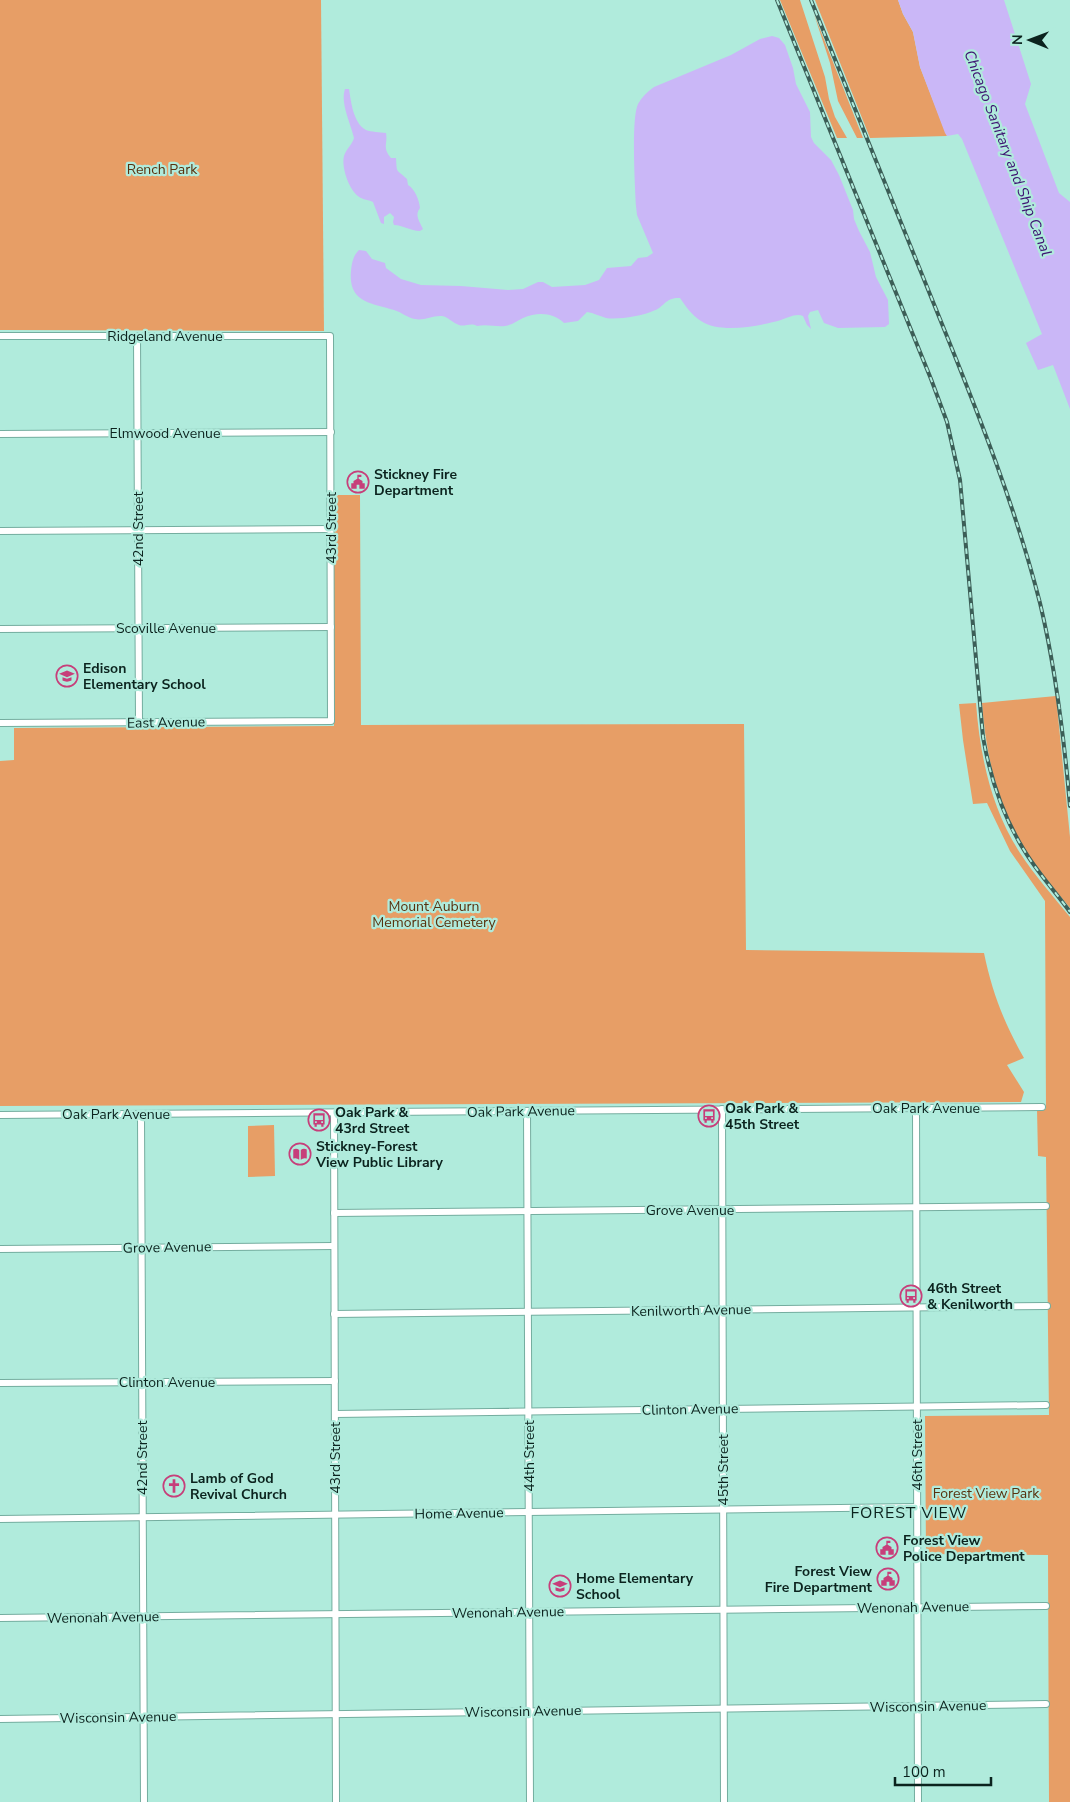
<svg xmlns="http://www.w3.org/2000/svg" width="1070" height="1802" viewBox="0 0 1070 1802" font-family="'Nunito Sans',sans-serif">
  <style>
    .green { fill: #e79e66 }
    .water { fill: #cab7f7 }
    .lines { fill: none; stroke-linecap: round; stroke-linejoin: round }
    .minor-casing { stroke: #74ad9f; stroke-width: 8 }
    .minor { stroke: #fff; stroke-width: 6 }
    .rail-casing { stroke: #3c5e57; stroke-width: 4 }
    .rail { stroke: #b0ebdc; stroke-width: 2; stroke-dasharray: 5.5; stroke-linecap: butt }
    .labels { text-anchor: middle; stroke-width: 4.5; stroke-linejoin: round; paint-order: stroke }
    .park-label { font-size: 14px; fill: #58310e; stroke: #b0ebdc }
    .street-label { font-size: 14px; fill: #0b231e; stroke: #b0ebdc }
    .poi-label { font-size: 14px; font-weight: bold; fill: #0b231e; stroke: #b0ebdc; text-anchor: start }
    .water-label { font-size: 15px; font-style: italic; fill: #3e1472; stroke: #b0ebdc }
    .quarter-label { font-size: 16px; letter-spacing: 1px; fill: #0b231e; stroke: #b0ebdc }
  </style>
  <rect width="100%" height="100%" fill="#b0ebdc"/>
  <g class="green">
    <path d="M0,0H321L324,331L0,330Z"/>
    <path d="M780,0H800L825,77L829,99L835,117L847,138H837Z"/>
    <path d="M815,0H898L903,14L913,32L920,67L947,136L870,138Z"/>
    <path d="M814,14L863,138H857L838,101L830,63Z"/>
    <path d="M334,495H360L361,725L744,724L746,950L984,953C992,992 1004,1023 1024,1058L1007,1065L1024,1092L1021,1102L0,1106V761L14,760V728L334,726Z"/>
    <path d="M1056,696L1070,837V908C1056,891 1042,874 1029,856C998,810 986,757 982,703Z"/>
    <path d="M976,703C980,756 991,808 1020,853C1035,876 1053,896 1070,917V1802H1049L1048,1555L926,1554L925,1416L1049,1415L1046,1157L1038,1156L1037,1109H1046L1045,901L1010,851L987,803L973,804L963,740L959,704Z"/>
    <path d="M274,1125L275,1176L248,1177V1126Z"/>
  </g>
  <g class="water">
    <path d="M898,0H1004L1031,84L1025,104L1059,193L1070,202V409L1053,365L1038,370L1026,343L1042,334L962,139L958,134L947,136L945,133L920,67L913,32L903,14Z"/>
    <path d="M772,36L779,38L785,45L793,68L796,84L810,112L811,137L814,143L831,160L839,175L853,210L854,219L859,231L870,252L876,277L888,300L889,324L885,327L838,328L824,323L818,310L810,312L808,316L811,329L807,325L803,316C796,313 787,318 781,320C760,326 720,334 701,321C692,315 686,307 680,298C665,297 665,307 653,311C642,316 617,320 606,318C599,316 594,313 587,312L578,321L564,323C553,312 537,312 523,318C517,321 512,325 505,326C496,327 487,324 477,326C471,322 465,327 459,325C453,323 448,317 442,316C433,315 424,321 415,319C408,318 401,312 394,310C372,303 348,303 351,271C352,262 353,256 359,250L366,251L372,259L385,263L386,268L401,279L421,285L461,286L508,290L523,289L538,282H543L552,287L585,285L599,280L607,268L631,266L638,258L647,257L653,253L637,215L636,206C635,186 631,119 638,104C642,97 647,92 654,87L731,55L760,39Z"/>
    <path d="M345,89H349C351,101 353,123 366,130C371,132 380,132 386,133C388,144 382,147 391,158H396C397,175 396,168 407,179L408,185C415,189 419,200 420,208C414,215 420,222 423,229L420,231C410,231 403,225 394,225L393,222L394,217L390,213L384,217V224L381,223L373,202C369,200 365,200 361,198C350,193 341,168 344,156C346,149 352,145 354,138C351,124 340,103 345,89Z"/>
  </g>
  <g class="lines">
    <g class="minor-casing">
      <g id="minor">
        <path d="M0,336H330L331,721L0,723"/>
        <path d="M137,336L139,722"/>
        <path d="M0,434L331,432"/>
        <path d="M0,531L331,529"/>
        <path d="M0,629L331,627"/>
        <path d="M916,1108L918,1802"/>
        <path d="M722,1109L724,1802"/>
        <path d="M527,1111L530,1802"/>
        <path d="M334,1113L336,1802"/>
        <path d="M141,1114L144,1802"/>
        <path d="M0,1115L1042,1107"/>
        <path d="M334,1213L1046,1206"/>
        <path d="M0,1249L334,1246"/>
        <path d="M334,1314L1047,1306"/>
        <path d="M0,1383L335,1381"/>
        <path d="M335,1414L1046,1405"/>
        <path d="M0,1519L917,1507"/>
        <path d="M0,1618L1046,1606"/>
        <path d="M0,1719L1046,1704"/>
      </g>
    </g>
    <use href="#minor" class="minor"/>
    <g class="rail-casing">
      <g id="rail">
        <path d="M777,0L931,379L947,422L960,480L983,737C990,777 1002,815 1024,850C1037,872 1055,891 1070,912"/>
        <path d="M811,0C855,110 900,219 944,329C980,418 1016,509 1040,603C1056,670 1064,737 1070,806"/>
      </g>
    </g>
    <use href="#rail" class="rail"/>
  </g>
  <defs>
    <g id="civic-ring" transform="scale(1.125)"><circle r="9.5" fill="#b0ebdc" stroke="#c73e7a" stroke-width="1.5"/><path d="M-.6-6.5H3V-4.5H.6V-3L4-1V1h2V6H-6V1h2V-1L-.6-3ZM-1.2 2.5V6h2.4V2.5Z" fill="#c73e7a"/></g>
    <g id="school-ring" transform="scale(1.125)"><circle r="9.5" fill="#b0ebdc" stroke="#c73e7a" stroke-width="1.5"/><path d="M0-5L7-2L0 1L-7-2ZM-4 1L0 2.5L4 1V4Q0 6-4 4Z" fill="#c73e7a"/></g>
    <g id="bus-ring" transform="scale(1.125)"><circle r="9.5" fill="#b0ebdc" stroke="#c73e7a" stroke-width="1.5"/><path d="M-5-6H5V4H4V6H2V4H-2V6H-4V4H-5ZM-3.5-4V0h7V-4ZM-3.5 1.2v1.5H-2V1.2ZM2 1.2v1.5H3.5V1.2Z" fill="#c73e7a"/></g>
    <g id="library-ring" transform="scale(1.125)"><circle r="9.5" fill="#b0ebdc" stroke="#c73e7a" stroke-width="1.5"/><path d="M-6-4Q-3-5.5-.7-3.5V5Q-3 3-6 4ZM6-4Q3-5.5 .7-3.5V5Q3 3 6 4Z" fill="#c73e7a"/></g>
    <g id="church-ring" transform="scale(1.125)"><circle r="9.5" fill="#b0ebdc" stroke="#c73e7a" stroke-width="1.5"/><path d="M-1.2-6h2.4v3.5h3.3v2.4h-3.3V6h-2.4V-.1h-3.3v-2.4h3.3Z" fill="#c73e7a"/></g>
  </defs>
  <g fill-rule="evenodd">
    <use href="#civic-ring" x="358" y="482"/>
    <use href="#school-ring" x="67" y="676"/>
    <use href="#bus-ring" x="709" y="1116"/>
    <use href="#bus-ring" x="319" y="1120"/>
    <use href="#library-ring" x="300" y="1154"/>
    <use href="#bus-ring" x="911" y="1296"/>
    <use href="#church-ring" x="174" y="1486"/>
    <use href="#civic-ring" x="887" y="1548"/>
    <use href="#civic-ring" x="888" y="1579"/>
    <use href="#school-ring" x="560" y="1586"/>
  </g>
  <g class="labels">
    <g class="park-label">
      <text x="162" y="174">Rench Park</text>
      <text x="434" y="911">Mount Auburn<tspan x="434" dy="16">Memorial Cemetery</tspan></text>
      <text x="986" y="1498">Forest View Park</text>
    </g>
    <g class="street-label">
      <text x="165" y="341">Ridgeland Avenue</text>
      <text x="165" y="438">Elmwood Avenue</text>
      <text transform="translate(331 528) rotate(-90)" y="5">43rd Street</text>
      <text transform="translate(138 529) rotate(-90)" y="5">42nd Street</text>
      <text x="166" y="633">Scoville Avenue</text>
      <text transform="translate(166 722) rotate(-1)" y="5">East Avenue</text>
      <text x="926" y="1113">Oak Park Avenue</text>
      <text transform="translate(521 1111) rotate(-1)" y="5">Oak Park Avenue</text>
      <text x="116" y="1119">Oak Park Avenue</text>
      <text x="690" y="1215">Grove Avenue</text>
      <text transform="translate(167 1247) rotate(-1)" y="5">Grove Avenue</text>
      <text transform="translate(691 1310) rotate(-1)" y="5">Kenilworth Avenue</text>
      <text x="167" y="1387">Clinton Avenue</text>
      <text transform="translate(690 1409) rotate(-1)" y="5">Clinton Avenue</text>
      <text transform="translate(917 1455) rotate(-90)" y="5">46th Street</text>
      <text transform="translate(529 1456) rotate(-90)" y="5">44th Street</text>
      <text transform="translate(142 1458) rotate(-90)" y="5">42nd Street</text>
      <text transform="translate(335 1458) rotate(-90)" y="5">43rd Street</text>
      <text transform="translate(723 1470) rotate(-90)" y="5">45th Street</text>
      <text transform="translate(459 1513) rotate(-1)" y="5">Home Avenue</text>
      <text transform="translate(913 1607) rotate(-1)" y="5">Wenonah Avenue</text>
      <text transform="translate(508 1612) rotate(-1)" y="5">Wenonah Avenue</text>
      <text transform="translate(103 1617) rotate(-1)" y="5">Wenonah Avenue</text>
      <text transform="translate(928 1706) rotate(-1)" y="5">Wisconsin Avenue</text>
      <text transform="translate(523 1711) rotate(-1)" y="5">Wisconsin Avenue</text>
      <text transform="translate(118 1717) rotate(-1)" y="5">Wisconsin Avenue</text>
    </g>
    <g class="poi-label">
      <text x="374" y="479">Stickney Fire<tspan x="374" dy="16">Department</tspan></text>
      <text x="83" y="673">Edison<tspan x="83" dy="16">Elementary School</tspan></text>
      <text x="725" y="1113">Oak Park &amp;<tspan x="725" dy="16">45th Street</tspan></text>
      <text x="335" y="1117">Oak Park &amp;<tspan x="335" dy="16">43rd Street</tspan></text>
      <text x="316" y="1151">Stickney-Forest<tspan x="316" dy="16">View Public Library</tspan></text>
      <text x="927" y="1293">46th Street<tspan x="927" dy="16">&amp; Kenilworth</tspan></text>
      <text x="190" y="1483">Lamb of God<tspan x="190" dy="16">Revival Church</tspan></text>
      <text x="903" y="1545">Forest View<tspan x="903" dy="16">Police Department</tspan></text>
      <text x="872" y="1576" text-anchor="end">Forest View<tspan x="872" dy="16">Fire Department</tspan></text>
      <text x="576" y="1583">Home Elementary<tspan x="576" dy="16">School</tspan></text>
    </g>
    <g class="water-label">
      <text transform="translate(1008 153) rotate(69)" y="5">Chicago Sanitary and Ship Canal</text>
    </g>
    <g class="quarter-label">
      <text x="909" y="1518">FOREST VIEW</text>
    </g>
  </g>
  <g transform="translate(1030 40) rotate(271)" stroke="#b0ebdc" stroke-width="4" paint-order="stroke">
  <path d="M0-4L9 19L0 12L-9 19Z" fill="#0b231e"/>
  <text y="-8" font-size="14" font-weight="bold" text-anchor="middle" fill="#0b231e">N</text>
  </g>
  <path d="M895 1777v8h96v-8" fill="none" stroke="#0b231e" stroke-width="2.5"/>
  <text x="902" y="1777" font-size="15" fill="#0b231e" stroke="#b0ebdc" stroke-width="4" paint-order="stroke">100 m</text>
</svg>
